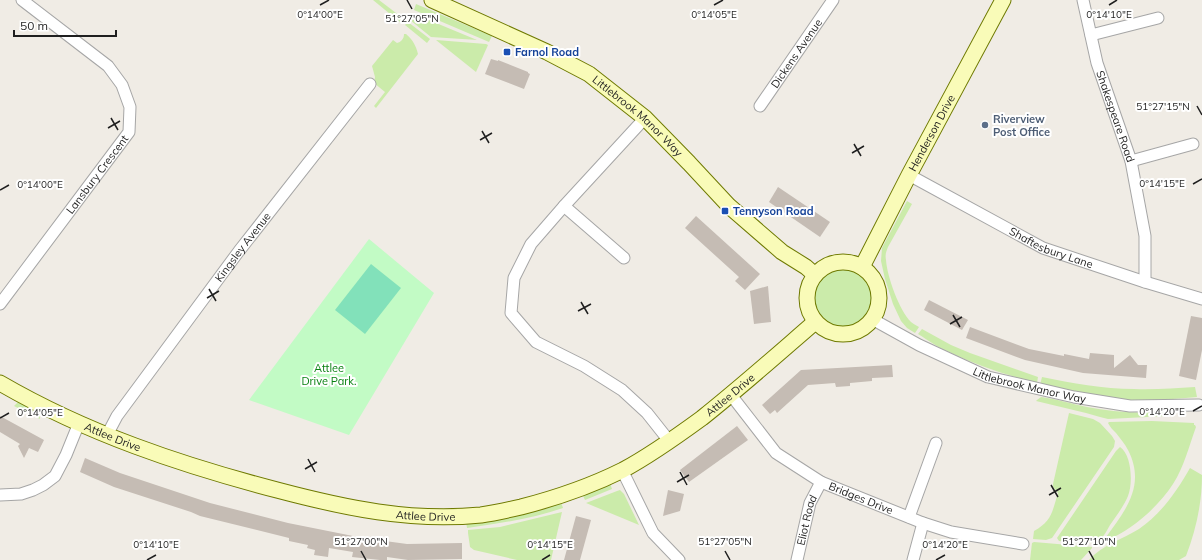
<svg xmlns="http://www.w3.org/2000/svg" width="1202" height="560" viewBox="0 0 1202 560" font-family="Mulish,sans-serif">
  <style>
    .grass { fill: #cbebaa }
    .park { fill: #c2fbc5 }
    .pitch { fill: #82e1ba }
    .building { fill: #c5bcb4 }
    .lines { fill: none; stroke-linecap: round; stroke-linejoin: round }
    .street-casing { stroke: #a6a6a6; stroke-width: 13 }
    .secondary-casing { stroke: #6f7a02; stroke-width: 17 }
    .street { stroke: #fff; stroke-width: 11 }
    .secondary { stroke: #f9fbb8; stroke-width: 15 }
    .ticks { fill: none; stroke: #1f1f1f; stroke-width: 1.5 }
    .transit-dot { fill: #1a4fb4; stroke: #fff; stroke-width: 1.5 }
    .service-dot { fill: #5c6f8a; stroke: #fff; stroke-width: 1.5 }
    .labels { text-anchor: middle; stroke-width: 4; stroke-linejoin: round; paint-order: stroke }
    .transit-label { font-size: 11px; font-weight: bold; fill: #164399; stroke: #fff; text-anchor: start }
    .street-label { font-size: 11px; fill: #1f1f1f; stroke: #fff }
    .service-label { font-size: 11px; font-weight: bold; fill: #4e5e75; stroke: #fff; text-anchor: start }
    .park-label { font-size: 11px; fill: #098111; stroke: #fff }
    .ticks-label { font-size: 10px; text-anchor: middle; fill: #1f1f1f; stroke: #fff; stroke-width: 4; stroke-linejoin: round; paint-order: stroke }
  </style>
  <rect width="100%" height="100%" fill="#f0ece5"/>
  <g class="grass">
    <path d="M373,0H379L400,16L401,23Z"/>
    <path d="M416,4L492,36L489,42L414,10Z"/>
    <path d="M412,13L477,40H478L431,37L410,20Z"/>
    <path d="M408,22L430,39L427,43L405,25Z"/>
    <path d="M404,34H406C413,40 416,46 418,54L376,108L374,106L385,92L374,83L375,77L372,66L393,40L397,43C401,42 404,39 404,34Z"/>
    <path d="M436,40L486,44L488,45L476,72Z"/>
    <path d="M907,201L912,204L888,247C886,252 885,255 886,260C887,276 899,310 911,322C913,324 916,325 919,327L915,333L907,328L901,321L893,304L885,279L881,261L882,248Z"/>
    <circle cx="842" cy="297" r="31"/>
    <path d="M922,329L951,345L970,353L1038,377L1037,383C1006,375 976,365 947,351C937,347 928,340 918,334Z"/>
    <path d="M1042,377C1072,383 1103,389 1134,389C1154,390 1175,388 1195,387L1197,397C1174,399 1151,401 1128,400C1098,399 1069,391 1040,385Z"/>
    <path d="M1041,397C1057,399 1072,404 1087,407C1113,412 1139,414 1165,411L1167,416L1108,419L1100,417L1086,413L1036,401L1037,400Z"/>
    <path d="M18,402L40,413V419L14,406Z"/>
    <path d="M1069,413L1093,419L1100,423L1112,436L1115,441L1114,447L1052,538L1046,540L1033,539L1034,531C1052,521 1052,512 1058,493L1053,487V484Z"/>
    <path d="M1152,421L1194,423V425H1195L1196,427C1189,446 1184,467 1173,484C1159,506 1131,531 1107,540L1105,539L1106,537C1126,510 1146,485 1128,450C1125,444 1120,438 1116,433C1113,430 1110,427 1108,423L1109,422Z"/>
    <path d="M1120,447C1132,455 1133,484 1128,496C1124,506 1116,516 1110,525C1107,530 1104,537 1099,540C1090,545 1070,542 1059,541L1057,538L1116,451Z"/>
    <path d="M1190,468L1202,475C1202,503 1196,530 1186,556L1179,560H1089C1102,545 1123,539 1139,529C1161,514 1177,491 1190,468Z"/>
    <path d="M610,483L612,489L585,500L582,494Z"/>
    <path d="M620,490L624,494L639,525L586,503L617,491Z"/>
    <path d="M561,502L563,508C532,519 500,523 467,528L466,522Z"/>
    <path d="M562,512L551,560H517L474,550L470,547L468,533V530L500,527Z"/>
    <path d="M1034,542L1092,547V548L1081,560H1030L1032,543Z"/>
  </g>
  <path class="park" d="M369,239L434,293L349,435L249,400Z"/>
  <path class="pitch" d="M371,264L401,288L365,334L335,310Z"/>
  <g class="building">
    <path d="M491,59L498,61V60L528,72V73L530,74L524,89L485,74Z"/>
    <path d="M778,187L830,222L820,237L769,202Z"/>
    <path d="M696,216L760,274L745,290L735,281L739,277L685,228Z"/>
    <path d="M768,286L771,322L754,324L750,291Z"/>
    <path d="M929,300L968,320L962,330L924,310Z"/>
    <path d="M1191,316L1202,318V350L1196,380L1179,376Z"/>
    <path d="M970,327L1029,349L1064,356V354L1089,359L1090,353L1114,355V368L1130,355L1138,365H1147L1146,378L1083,373L1025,360L966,338Z"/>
    <path d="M892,365L893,377L872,378V381L850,383V386L836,387L835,383L808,385L777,413L775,410L770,414L762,405L801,370Z"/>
    <path d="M0,416L44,440L38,452L29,448L24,458L18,446L20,444L0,432Z"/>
    <path d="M737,426L748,440L689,482L680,470Z"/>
    <path d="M85,458L120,473L210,503L288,523L363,538L407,544L462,543V559L408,560L387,557V560H380L352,557L353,552L329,548L328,557L314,555L315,550L307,548L308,545L289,541V538L200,516L191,512L114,487L80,472Z"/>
    <path d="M668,490L684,494L680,511L663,516Z"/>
    <path d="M576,516L591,520L580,560H564Z"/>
  </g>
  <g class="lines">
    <g class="street-casing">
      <g id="street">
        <path id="s1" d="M1083,0L1097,63L1131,161L1145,236V282"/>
        <path d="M1091,35L1158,18"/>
        <path id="s2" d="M760,106L833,0"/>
        <path d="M645,118L564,206L531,244L514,278L511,313L536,342L584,366L622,390L647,413L670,442"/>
        <path d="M1131,161L1193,144"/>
        <path id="s3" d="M909,175L1043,248L1145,282L1202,299"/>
        <path d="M564,206L624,258"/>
        <path id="s4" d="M0,304L129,132L130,107L122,85L108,66L22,0"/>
        <path id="s5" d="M872,319L919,345L988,377L1074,397L1130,406L1199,405"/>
        <path id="s6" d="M731,395L776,453L821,482L923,523L951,532L1023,544"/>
        <path id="s7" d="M107,435L117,416L239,251L370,84"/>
        <path d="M622,470L653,533L679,560"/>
        <path d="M0,495L21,494L33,490L43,485L55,476L66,455L79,423"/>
        <path d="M909,517L936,443"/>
        <path id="s8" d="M797,560L810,503L821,482"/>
        <path d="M913,560L923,523"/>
      </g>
    </g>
    <g class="secondary-casing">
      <g id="secondary">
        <path id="s9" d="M432,0L547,52L589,74L645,118L689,163L729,206L782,252L806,267L815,275"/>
        <circle cx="843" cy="298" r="36"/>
        <path id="s10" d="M862,267L909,175L1003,0"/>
        <path id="s11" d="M0,383C86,433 181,465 277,490C345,508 410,522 481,515C495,513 508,510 521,507C556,498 591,486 623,470C651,455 676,437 702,418C741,387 778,354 815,322"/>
      </g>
    </g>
    <use href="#street" class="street"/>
    <use href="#secondary" class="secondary"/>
  </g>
  <path class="ticks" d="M407,0L412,9M320,5L329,0M714,5L723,0M1109,5L1117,0M1197,106L1202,115M111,118L118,130M108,128L120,121M482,131L489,143M480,140L492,133M854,144L861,156M852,153L864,146M1193,184L1202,179M0,190L9,185M209,289L216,301M207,298L219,291M581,302L588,314M578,311L591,304M953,315L960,327M950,324L962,317M1193,411L1202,406M0,418L9,413M308,459L315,472M305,469L317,462M680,472L687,485M677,482L689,475M1051,485L1058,497M1049,495L1061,488M361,551L366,560M725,551L730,560M1089,551L1094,560M147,560L156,555M542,560L550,555M936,560L945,555"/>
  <g class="transit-dot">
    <rect x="503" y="48" width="8" height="8" rx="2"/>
    <rect x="721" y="207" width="8" height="8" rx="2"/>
  </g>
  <circle class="service-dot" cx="985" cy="125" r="4"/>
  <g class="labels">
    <g class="transit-label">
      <text x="515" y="56">Farnol Road</text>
      <text x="733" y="215">Tennyson Road</text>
    </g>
    <g class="street-label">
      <text dy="4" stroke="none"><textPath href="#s2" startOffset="64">Dickens Avenue</textPath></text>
      <text dy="4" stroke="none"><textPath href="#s9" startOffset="238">Littlebrook Manor Way</textPath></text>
      <text dy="4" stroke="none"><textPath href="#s1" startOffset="121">Shakespeare Road</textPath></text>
      <text dy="4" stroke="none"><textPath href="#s10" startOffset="151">Henderson Drive</textPath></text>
      <text dy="4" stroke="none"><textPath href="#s4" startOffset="162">Lansbury Crescent</textPath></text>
      <text dy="4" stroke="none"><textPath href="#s3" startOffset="160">Shaftesbury Lane</textPath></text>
      <text dy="4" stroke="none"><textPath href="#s7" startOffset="232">Kingsley Avenue</textPath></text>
      <text dy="4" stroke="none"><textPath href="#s5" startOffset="172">Littlebrook Manor Way</textPath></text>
      <text dy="4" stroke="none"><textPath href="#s11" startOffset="785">Attlee Drive</textPath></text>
      <text dy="4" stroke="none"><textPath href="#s11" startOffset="125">Attlee Drive</textPath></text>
      <text dy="4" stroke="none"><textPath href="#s6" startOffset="170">Bridges Drive</textPath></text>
      <text dy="4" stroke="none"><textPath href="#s11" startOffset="449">Attlee Drive</textPath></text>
      <text dy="4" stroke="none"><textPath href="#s8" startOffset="41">Eliot Road</textPath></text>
    </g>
    <g class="service-label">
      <text x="993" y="123">Riverview<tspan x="993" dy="13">Post Office</tspan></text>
    </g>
    <g class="park-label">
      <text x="329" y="372">Attlee<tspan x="329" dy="13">Drive Park.</tspan></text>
    </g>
  </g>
  <g class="ticks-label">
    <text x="714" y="18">0°14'05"E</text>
    <text x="320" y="18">0°14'00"E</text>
    <text x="1109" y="18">0°14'10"E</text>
    <text x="412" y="22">51°27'05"N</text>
    <text x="1163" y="110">51°27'15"N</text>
    <text x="1162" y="187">0°14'15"E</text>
    <text x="40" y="188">0°14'00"E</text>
    <text x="1162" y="415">0°14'20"E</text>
    <text x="40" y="416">0°14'05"E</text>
    <text x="361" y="545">51°27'00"N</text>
    <text x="725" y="545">51°27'05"N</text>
    <text x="1089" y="545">51°27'10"N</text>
    <text x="156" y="548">0°14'10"E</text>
    <text x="550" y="548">0°14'15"E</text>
    <text x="945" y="548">0°14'20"E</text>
  </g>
  <path d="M14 30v6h102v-6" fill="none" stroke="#1f1f1f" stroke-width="2"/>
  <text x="20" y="30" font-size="12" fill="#1f1f1f" stroke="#ffffff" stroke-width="3" paint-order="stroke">50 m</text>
</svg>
